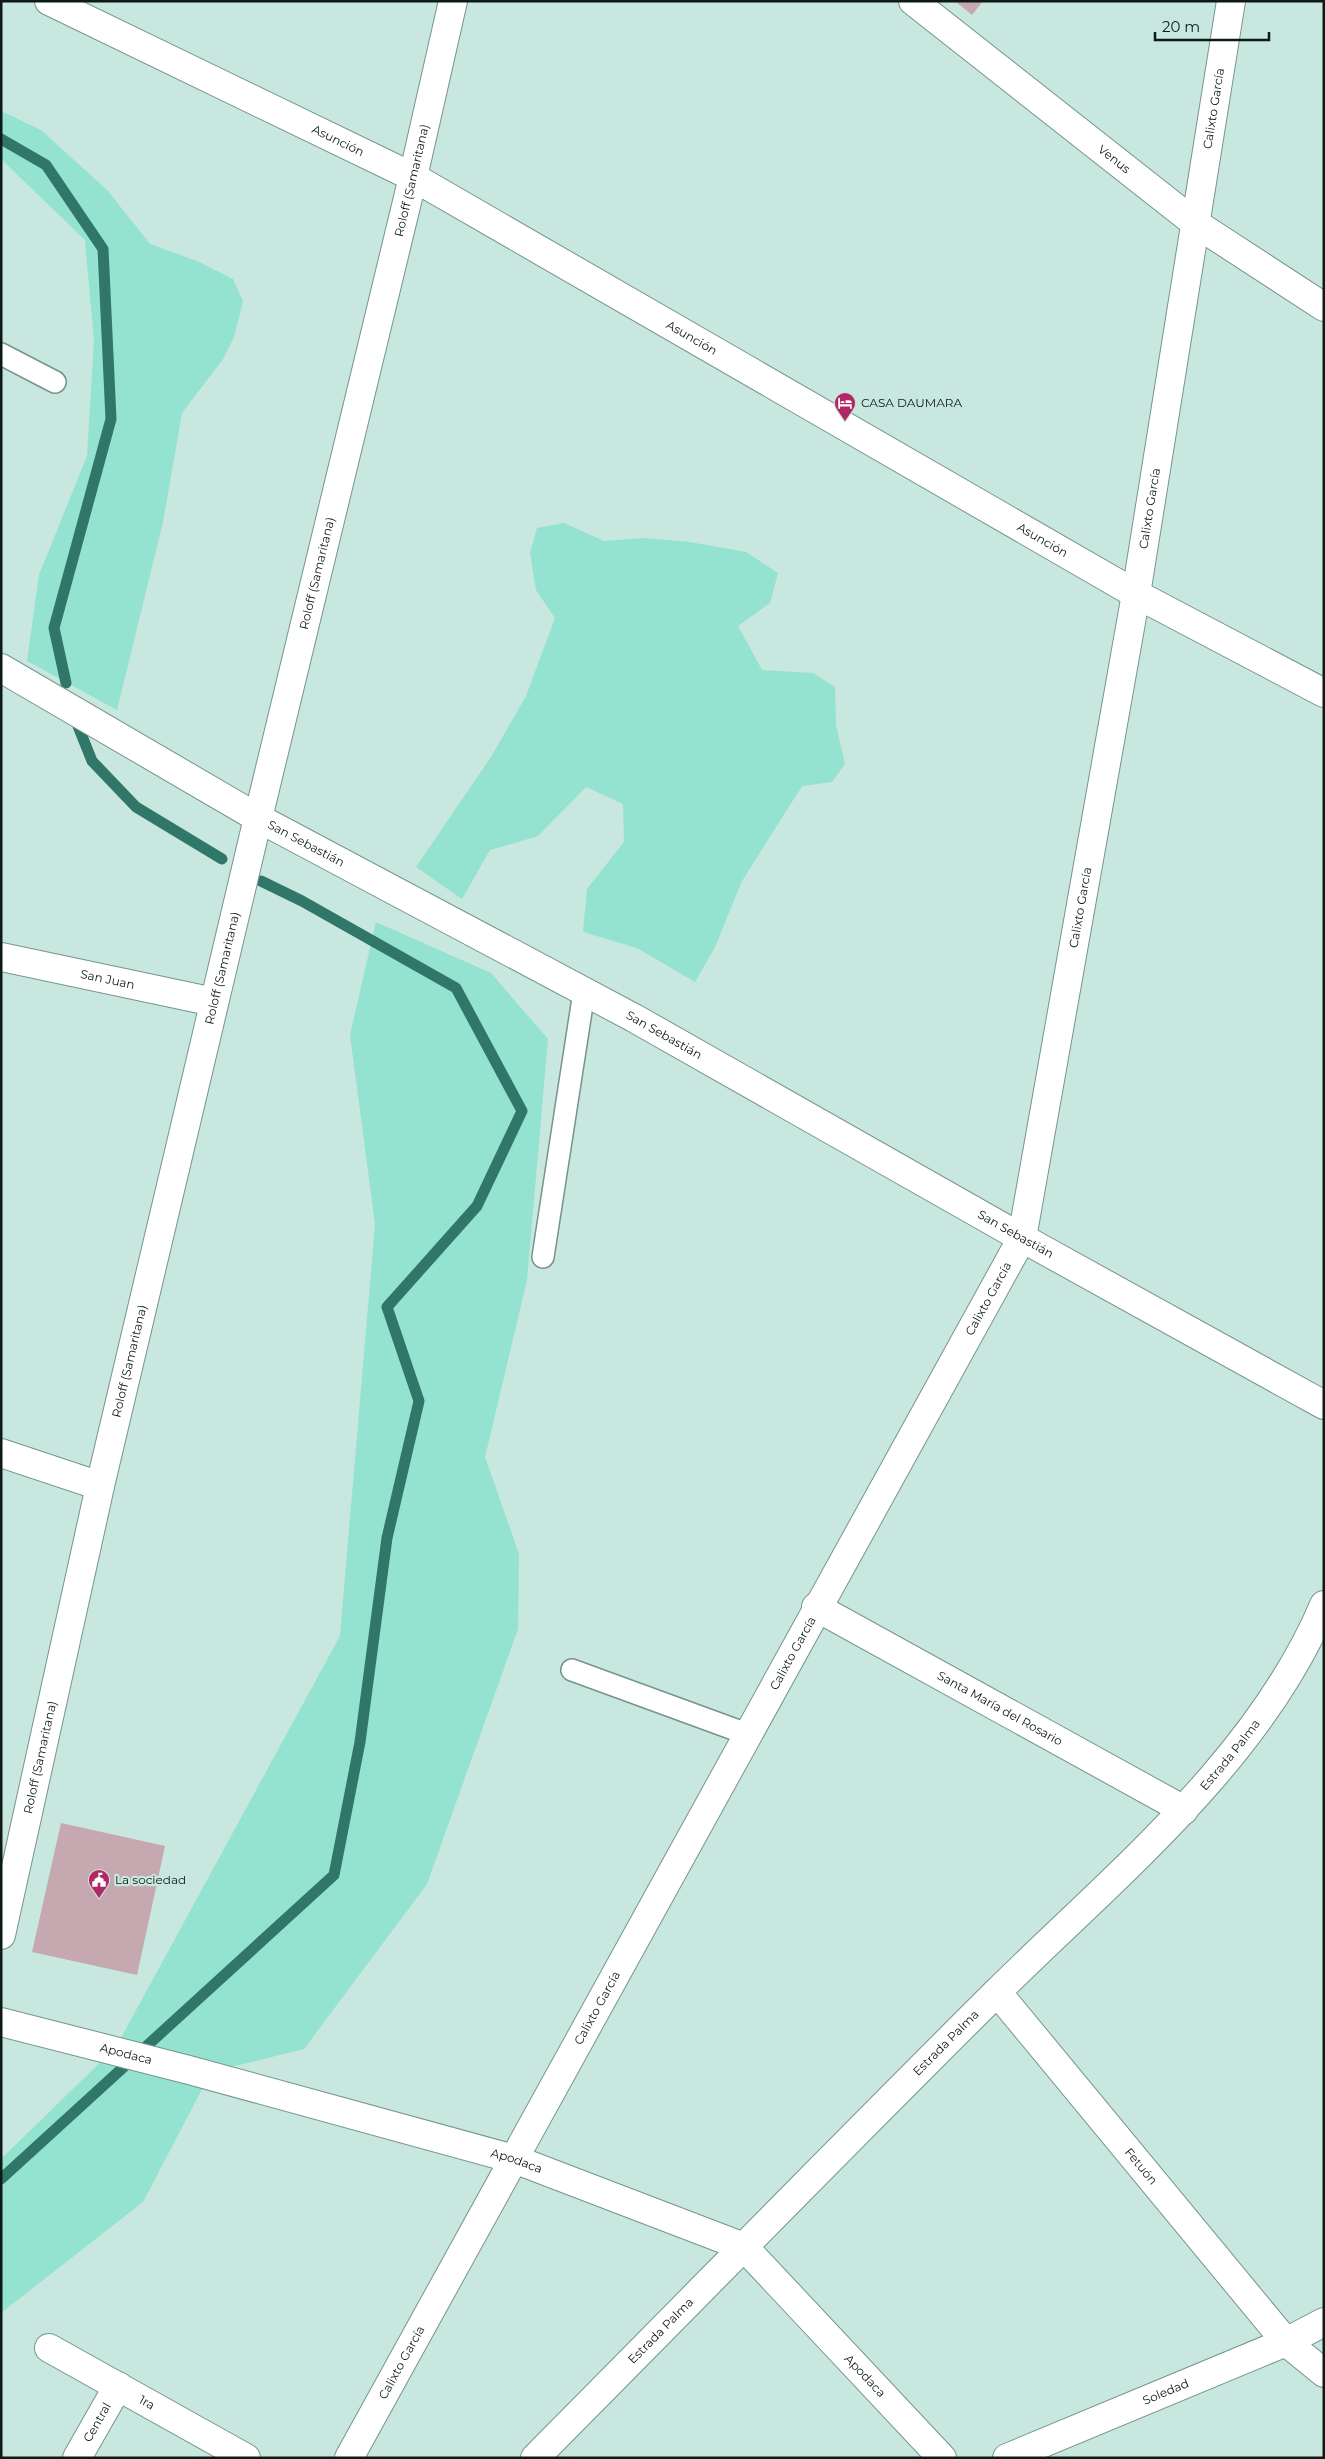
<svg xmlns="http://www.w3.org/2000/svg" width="1325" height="2459" viewBox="0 0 1325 2459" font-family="Montserrat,sans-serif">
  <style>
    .green { fill: #94e2d0 }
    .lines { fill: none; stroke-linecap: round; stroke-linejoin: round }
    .stream { stroke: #30776a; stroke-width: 11 }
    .building { fill: #c6a8b1 }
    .lane-casing { stroke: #76948d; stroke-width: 24 }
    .street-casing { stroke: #76948d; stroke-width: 30 }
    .secondary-casing { stroke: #76948d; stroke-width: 30 }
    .lane { stroke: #fff; stroke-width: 21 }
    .street { stroke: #fff; stroke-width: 28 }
    .secondary { stroke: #fff; stroke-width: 28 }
    .labels { text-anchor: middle; stroke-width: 4.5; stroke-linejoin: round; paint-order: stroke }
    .street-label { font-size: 12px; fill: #0e1a17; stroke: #c7e7df }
    .poi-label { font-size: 12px; fill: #0e1a17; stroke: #c7e7df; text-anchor: start }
  </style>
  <rect width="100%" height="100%" fill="#c7e7df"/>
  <g class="green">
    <path d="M1,111L41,130L107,190L150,244L197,261L233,279L243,301L234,337L223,359L182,413L163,522L117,710L27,661L39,575L87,456L94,341L85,240L1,159Z"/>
    <path d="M564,523L604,541L642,538L689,542L746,552L778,573L770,603L738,626L762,670L813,673L835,687L836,725L845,764L832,782L802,786L742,881L715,947L695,982L637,948L583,932L587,889L624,842L623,804L586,787L538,836L490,850L462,899L416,867L491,757L526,696L555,618L536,590L530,553L537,528Z"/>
    <path d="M376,922L491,973L548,1039L527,1280L485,1457L519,1554L518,1629L427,1884L304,2049L211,2072L143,2202L1,2313V2159L116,2047L340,1636L375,1224L350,1035Z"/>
  </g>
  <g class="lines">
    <g class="stream">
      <path d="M1,139L46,165L103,249L111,419L54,628L66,683"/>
      <path d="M78,726L92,761L136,807L222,859"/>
      <path d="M1,2179L334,1875L360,1742L387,1538L419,1401L387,1307L477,1206L522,1111L456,988L302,901L261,881"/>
    </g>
  </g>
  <g class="building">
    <path d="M955,1H983L972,15Z"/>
    <path d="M61,1823L165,1846L137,1975L32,1952Z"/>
  </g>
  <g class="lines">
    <g class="lane-casing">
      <g id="lane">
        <path d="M1,354L55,382"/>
        <path d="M543,1257L584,992"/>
        <path d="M572,1670L747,1734"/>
      </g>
    </g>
    <g class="street-casing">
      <g id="street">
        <path id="s1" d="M49,1L413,177L1136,594L1324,693"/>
        <path id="s2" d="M913,1L1195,223L1324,307"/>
        <path id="s3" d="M1,668L258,818L634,1018L1022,1238L1324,1405"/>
        <path id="s4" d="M1,957L214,1002"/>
        <path d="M1,1453L100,1486"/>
        <path id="s5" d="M816,1607L1184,1810"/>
        <path id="s6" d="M1,1935L100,1486L258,818L413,177L453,1"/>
        <path id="s7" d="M997,1992L1286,2342L1324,2373"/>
        <path id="s8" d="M1,2022L189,2070L514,2159L744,2247L942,2458"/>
        <path id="s9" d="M49,2348L246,2458"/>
        <path id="s10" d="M77,2458L118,2386"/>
        <path id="s11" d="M349,2458L1022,1238L1136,594L1231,1"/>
        <path id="s12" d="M1007,2458L1286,2342L1324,2322"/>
      </g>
    </g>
    <g class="secondary-casing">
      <g id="secondary">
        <path id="s13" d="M535,2458C689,2303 842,2146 997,1992C1115,1875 1258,1761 1324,1605"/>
      </g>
    </g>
    <use href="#lane" class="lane"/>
    <use href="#street" class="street"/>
    <use href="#secondary" class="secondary"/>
  </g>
  <defs>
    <g id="hotel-pin" transform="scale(1.125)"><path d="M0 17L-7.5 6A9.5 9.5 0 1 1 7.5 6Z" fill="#b22867" stroke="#c7e7df"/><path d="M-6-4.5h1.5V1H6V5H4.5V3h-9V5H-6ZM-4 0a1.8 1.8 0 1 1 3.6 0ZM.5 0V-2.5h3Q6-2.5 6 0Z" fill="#fff"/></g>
    <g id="civic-pin" transform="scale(1.125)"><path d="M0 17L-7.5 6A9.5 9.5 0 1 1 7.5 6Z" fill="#b22867" stroke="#c7e7df"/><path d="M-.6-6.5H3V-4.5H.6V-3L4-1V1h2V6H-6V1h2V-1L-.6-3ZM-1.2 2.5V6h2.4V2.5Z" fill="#fff"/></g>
  </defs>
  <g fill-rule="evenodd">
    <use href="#hotel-pin" x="845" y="403"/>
    <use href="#civic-pin" x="99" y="1880"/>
  </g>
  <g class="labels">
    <g class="street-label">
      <text dy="4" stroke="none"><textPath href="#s11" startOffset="2539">Calixto García</textPath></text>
      <text dy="4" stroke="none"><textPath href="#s1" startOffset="321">Asunción</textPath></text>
      <text dy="4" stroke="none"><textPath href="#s2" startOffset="256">Venus</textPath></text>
      <text dy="4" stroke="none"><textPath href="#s6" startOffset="1802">Roloff (Samaritana)</textPath></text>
      <text dy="4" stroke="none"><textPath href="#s1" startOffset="726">Asunción</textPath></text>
      <text dy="4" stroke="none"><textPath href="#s11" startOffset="2134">Calixto García</textPath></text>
      <text dy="4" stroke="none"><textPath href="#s1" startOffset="1131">Asunción</textPath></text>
      <text dy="4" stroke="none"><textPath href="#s6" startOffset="1398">Roloff (Samaritana)</textPath></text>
      <text dy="4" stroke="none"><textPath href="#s3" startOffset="352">San Sebastián</textPath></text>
      <text dy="4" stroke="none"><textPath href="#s11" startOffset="1729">Calixto García</textPath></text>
      <text dy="4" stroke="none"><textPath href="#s6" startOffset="992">Roloff (Samaritana)</textPath></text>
      <text dy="4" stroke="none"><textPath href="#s4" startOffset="109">San Juan</textPath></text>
      <text dy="4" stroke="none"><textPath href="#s3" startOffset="758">San Sebastián</textPath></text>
      <text dy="4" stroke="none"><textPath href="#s3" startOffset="1162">San Sebastián</textPath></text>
      <text dy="4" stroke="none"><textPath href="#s11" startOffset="1324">Calixto García</textPath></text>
      <text dy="4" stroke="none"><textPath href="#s6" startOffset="588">Roloff (Samaritana)</textPath></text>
      <text dy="4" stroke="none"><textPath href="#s11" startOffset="919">Calixto García</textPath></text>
      <text dy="4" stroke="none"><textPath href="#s5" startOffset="210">Santa María del Rosario</textPath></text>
      <text dy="4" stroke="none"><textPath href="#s13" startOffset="989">Estrada Palma</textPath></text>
      <text dy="4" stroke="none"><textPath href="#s6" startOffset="182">Roloff (Samaritana)</textPath></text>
      <text dy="4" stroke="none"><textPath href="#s11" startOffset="514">Calixto García</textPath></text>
      <text dy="4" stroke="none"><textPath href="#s13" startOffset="584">Estrada Palma</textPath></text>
      <text dy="4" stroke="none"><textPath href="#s8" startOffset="129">Apodaca</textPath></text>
      <text dy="4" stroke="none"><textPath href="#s8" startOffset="534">Apodaca</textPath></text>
      <text dy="4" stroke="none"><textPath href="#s7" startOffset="226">Fetuón</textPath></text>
      <text dy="4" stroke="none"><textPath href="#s13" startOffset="179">Estrada Palma</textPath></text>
      <text dy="4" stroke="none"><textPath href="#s11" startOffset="109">Calixto García</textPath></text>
      <text dy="4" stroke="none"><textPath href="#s8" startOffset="954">Apodaca</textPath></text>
      <text dy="4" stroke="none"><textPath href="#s12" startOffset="172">Soledad</textPath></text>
      <text dy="4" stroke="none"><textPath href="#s9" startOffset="112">1ra</textPath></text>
      <text dy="4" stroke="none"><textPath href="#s10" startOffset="41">Central</textPath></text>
    </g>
    <g class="poi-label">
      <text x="861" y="407">CASA DAUMARA</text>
      <text x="115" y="1884">La sociedad</text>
    </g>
  </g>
  <rect width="1325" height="2459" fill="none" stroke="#0e1a17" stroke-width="5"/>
  <path d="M1155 32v8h114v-8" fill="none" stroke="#0e1a17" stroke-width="2.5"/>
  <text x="1162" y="32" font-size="15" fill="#0e1a17" stroke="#c7e7df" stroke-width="4" paint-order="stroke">20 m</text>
</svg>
